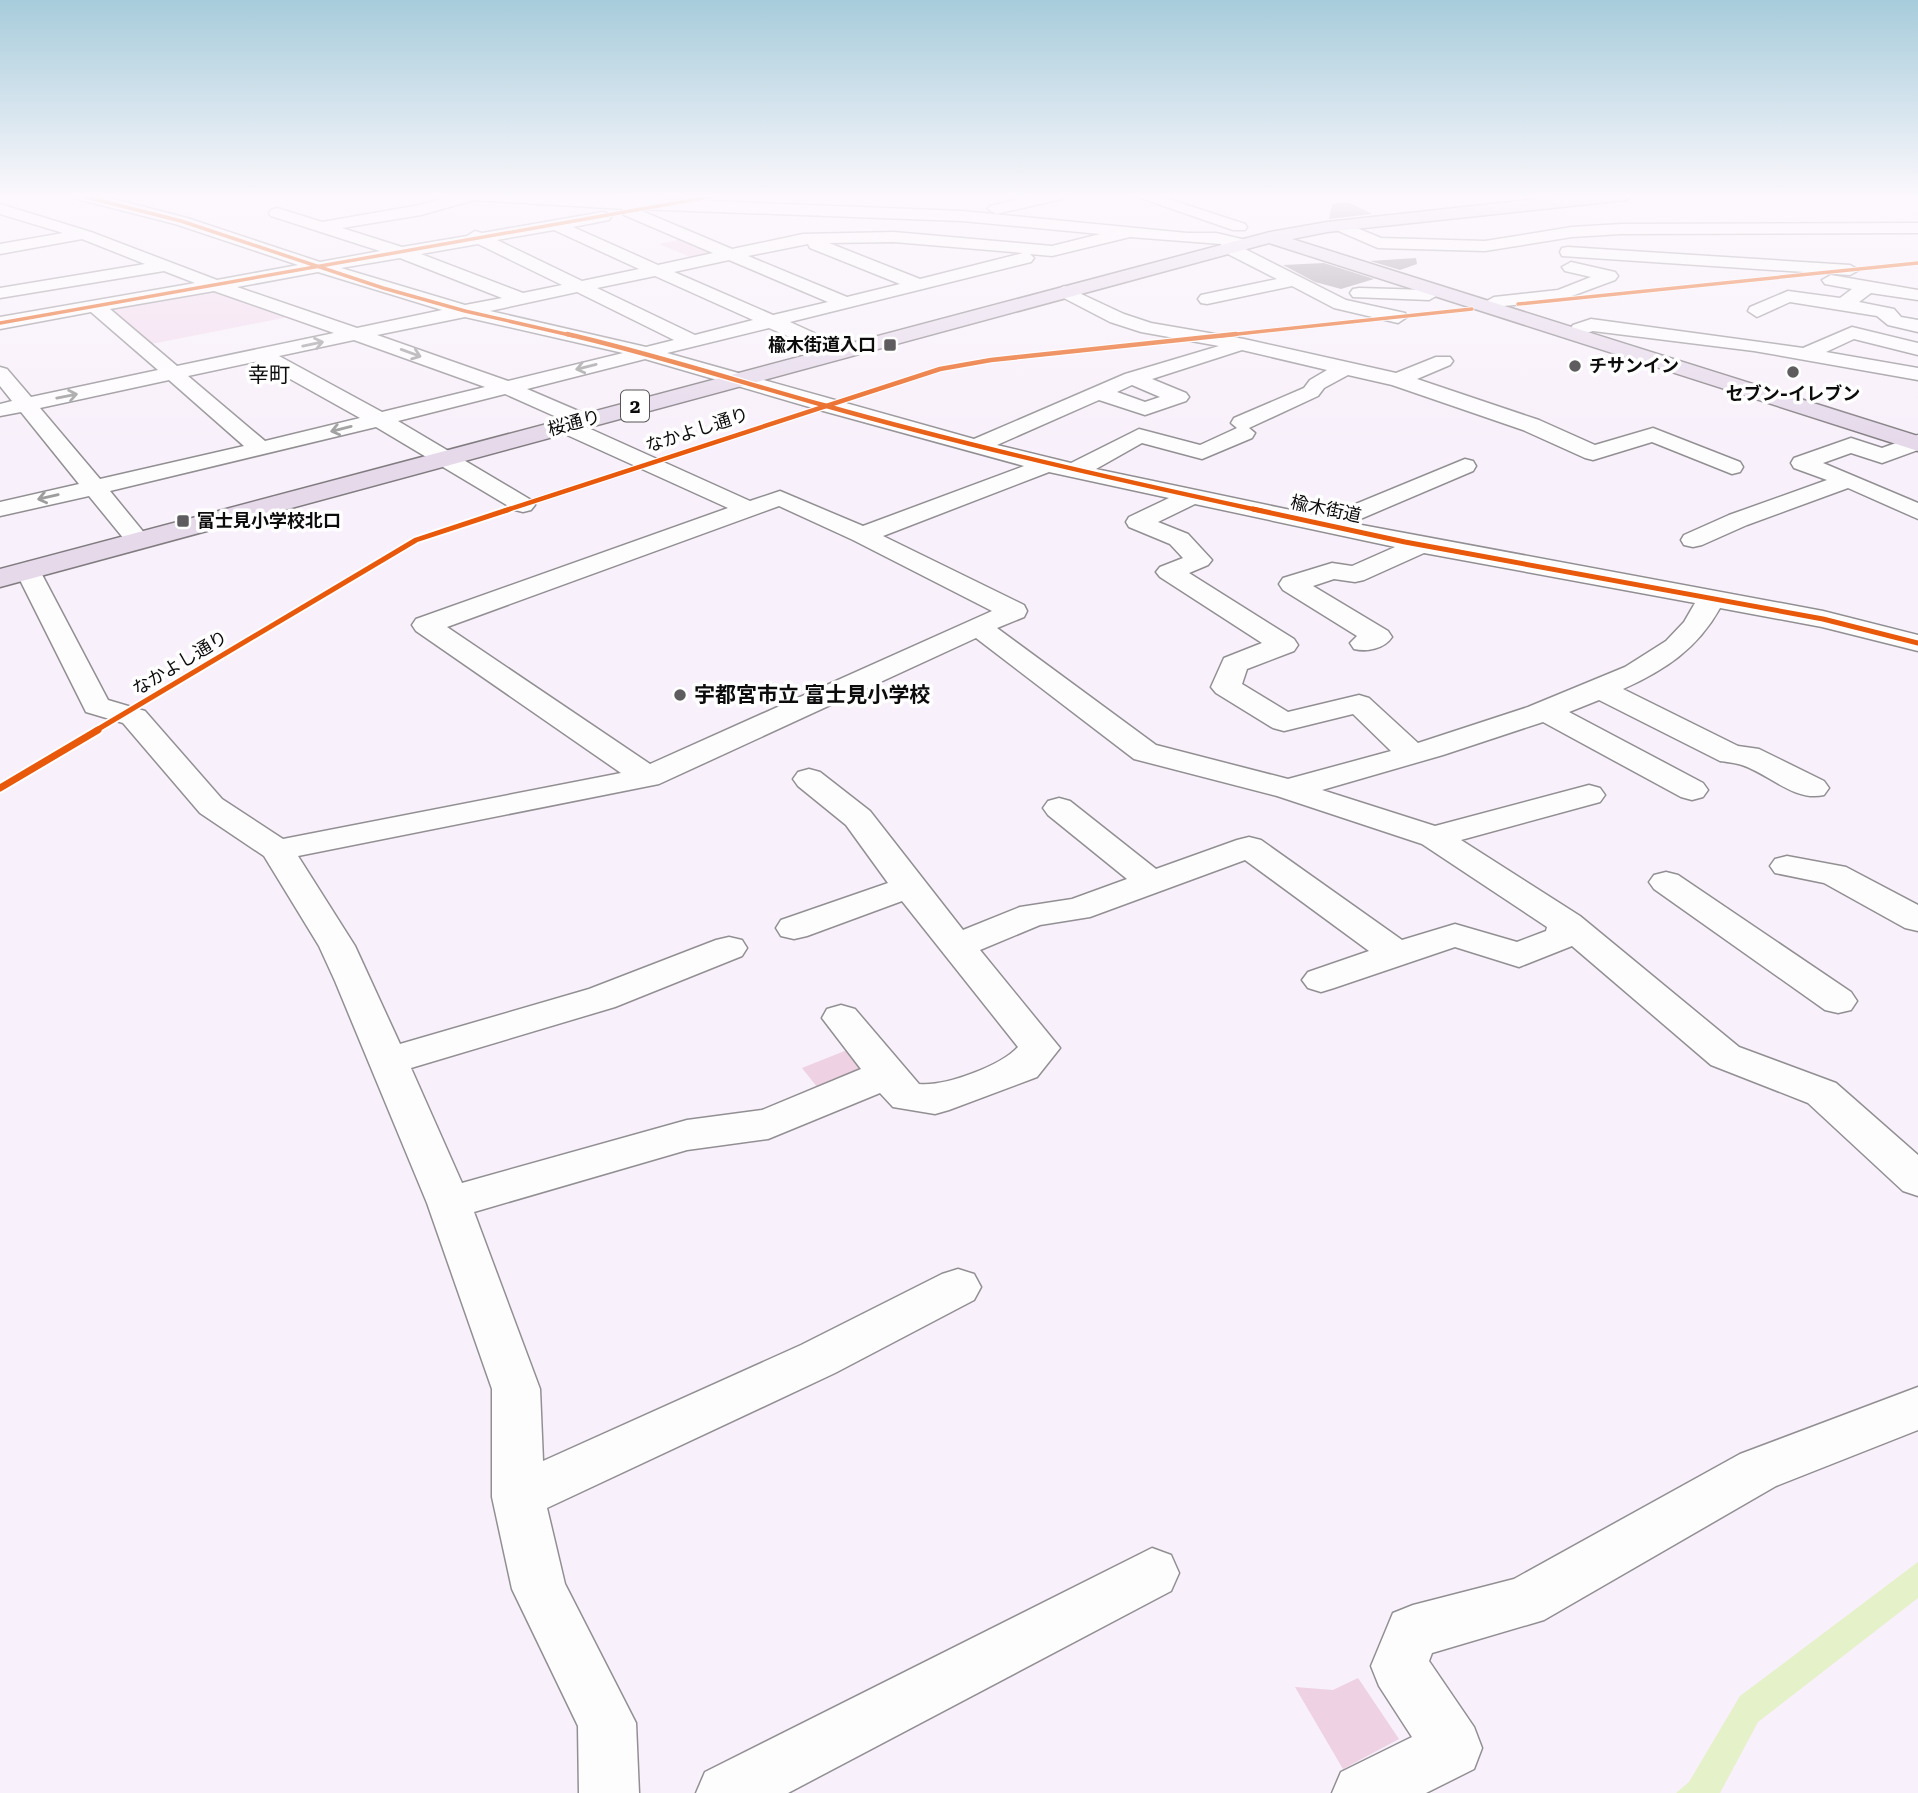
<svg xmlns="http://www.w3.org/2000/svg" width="1918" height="1793" viewBox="0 0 1918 1793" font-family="'Roboto Serif','Noto Sans JP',serif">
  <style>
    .green { fill: #eed1e3 }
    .pitch { fill: #f2dbed }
    .water { fill: #e5f1c8 }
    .building { fill: #9a969c }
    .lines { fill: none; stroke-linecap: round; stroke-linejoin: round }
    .minor-casing { stroke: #928f93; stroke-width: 3 }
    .major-casing { stroke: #807c80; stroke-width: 3 }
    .minor { fill: #fefdfe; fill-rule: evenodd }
    .major { fill: #e5d9ea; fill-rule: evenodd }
    .cycleway-far3-casing { stroke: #fff; stroke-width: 5 }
    .cycleway-far2-casing { stroke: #fff; stroke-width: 7 }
    .cycleway-far1-casing { stroke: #fff; stroke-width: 9 }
    .cycleway-casing { stroke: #fff; stroke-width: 11 }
    .cycleway-far3 { stroke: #e8590c; stroke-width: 3.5 }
    .cycleway-far2 { stroke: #e8590c; stroke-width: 4.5 }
    .cycleway-far1 { stroke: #e8590c; stroke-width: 5 }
    .cycleway { stroke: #e8590c; stroke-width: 7 }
    .oneway { stroke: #9d9d9d }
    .poi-dot { fill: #5f5c5f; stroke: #fff; stroke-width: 2.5 }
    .labels { text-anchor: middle; stroke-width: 7; stroke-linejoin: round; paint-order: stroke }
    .far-poi-label { font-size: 18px; font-weight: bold; fill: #0c0c0c; stroke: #fff; text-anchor: start }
    .far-street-label { font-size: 18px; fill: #0c0c0c; stroke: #fff }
    .shield { fill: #fff; stroke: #555; stroke-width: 2 }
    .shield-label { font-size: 19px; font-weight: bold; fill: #0c0c0c }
    .far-quarter-label { font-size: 21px; fill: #0c0c0c; stroke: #fff }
    .poi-label { font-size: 21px; font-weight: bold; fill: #0c0c0c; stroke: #fff; text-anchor: start }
  </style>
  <rect width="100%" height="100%" fill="#f8f0fa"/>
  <g class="green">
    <path d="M682,239L716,253L693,258L659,244Z"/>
    <path d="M852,1048L864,1064L859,1078L822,1093L802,1068Z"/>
    <path d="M1358,1678L1399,1739L1343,1769L1295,1687L1333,1690Z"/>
  </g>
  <path class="pitch" d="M213,288L293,316L146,345L106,308Z"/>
  <path class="water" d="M1918,1562V1598L1758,1722L1720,1793H1676L1689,1782L1740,1696Z"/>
  <g class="building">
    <path d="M1348,202L1372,214L1329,219L1332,204Z"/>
    <path d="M1416,258L1417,264L1400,270L1370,261Z"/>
    <path d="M1324,263L1374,279L1341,289L1315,282L1283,265Z"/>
  </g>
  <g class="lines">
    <g class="minor-casing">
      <g id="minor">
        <path d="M71,195H98L187,218L320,262L380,251L271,216L269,213L271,210L277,208L322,222L420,205L454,195H553L962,211L1187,233H1216L1246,240L1248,244L1243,248L1346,300L1405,313L1407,317L1398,323L1334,308L1292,286L1207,304L1201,303L1198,299L1201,295L1277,279L1222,251L1221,244L1130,237L1052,256L1030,254L1034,258L1031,262L790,322L847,348L850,352L847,356H833L769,328L667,353L974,439L1125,374L1219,346L1141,332L1110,322L1058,295L1055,291L1064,286L1124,314L1151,323L1244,339L1396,373L1436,357H1450L1453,361L1450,365L1417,379L1539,420L1595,445L1653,428L1740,462L1743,467L1740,472L1732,474L1652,442L1593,460L1585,458L1523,430L1392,385L1348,375L1324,388L1318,396L1249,428L1255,433L1252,438L1202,459L1142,443L1096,469L1324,517L1465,459L1473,461L1476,466L1473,471L1351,523L1823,611L1918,635V651L1822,627L1720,608C1697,649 1665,670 1623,689L1738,746L1759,749L1824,781L1829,788L1824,795C1795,802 1769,774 1742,765C1735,763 1727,762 1720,761L1599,700L1569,712L1703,783L1708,790L1703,797L1692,800L1681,797L1543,722L1443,755L1322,790L1435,826L1589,785L1600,788L1605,795L1600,802L1461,840L1580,916L1739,1047L1836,1083L1918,1155V1196L1903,1191L1808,1103L1711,1065L1572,946L1519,967L1455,947L1334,988L1321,992L1308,988L1302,980L1308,972L1369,951L1245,860L1090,917L1040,925L980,950L1060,1048L1037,1077L949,1110L935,1114L893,1107L880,1093L768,1139L687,1150L474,1212L540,1389L543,1461L801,1345L942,1274L958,1269L974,1274L981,1287L974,1300L835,1373L547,1508L565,1584L636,1723L639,1793H579L578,1726L512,1589L492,1497V1389L427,1203L335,981L319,946L264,856L200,813L123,723L86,712L15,570L19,565L28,562L37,565L108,700L145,711L222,799L283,839L621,773L416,631L412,625L416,619L728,508L556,430L553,425L561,419L505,394L398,421L531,500L535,505L531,510L523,512L515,510L376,427L110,491L150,540L147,545L138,547L129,545L89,496L0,516V502L79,484L21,412L0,416V404L12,401L0,386V367L7,369L31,397L158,370L91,312L0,329V317L195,283L164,271L0,298V288L145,264L82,239L0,254V244L63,233L0,214V204L91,232L217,280L298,265L175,224L73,198ZM474,200L624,209L622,212L624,215L713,253L658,265L573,227L609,220L611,217L609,214L603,212L482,233L475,231L467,236L402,247L342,228L421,215ZM637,209L962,221L1100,234L1052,246L894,232L803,234L732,249ZM554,230L639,269L582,281L497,240ZM894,242L1023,253L920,279L829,243ZM478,244L562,285L523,293L421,254ZM808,244L810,248L900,284L847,297L748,256ZM400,258L502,298L465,305L341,268ZM729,260L828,302L773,315L674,272ZM318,272L442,310L357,328L237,287ZM655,276L753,320L695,335L597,288ZM214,291L334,333L177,366L110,309ZM577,292L674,340L646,347L490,311ZM465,317L623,353L508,381L377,335ZM354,340L485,387L382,412L279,356ZM1242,350L1327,370L1310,380L1304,388L1234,418L1231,423L1237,428L1200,445L1139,429L1071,463L997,445L1099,400L1145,415L1186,401L1189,397L1186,393L1152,379ZM645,359L816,409L1024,466L863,526L780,491L750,501L586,427L593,421L590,416L527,389ZM258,361L360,418L265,441L188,376ZM169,380L244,446L100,479L40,408ZM1132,385L1160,397L1145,402L1117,392ZM1049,472L1169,498L1129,517L1126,522L1129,527L1170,544L1183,558L1160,567L1156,572L1160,577L1262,643L1224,658L1211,687L1216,693L1273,728L1284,731L1353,714L1391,751L1288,779L1156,745L997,628L1024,617L1027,611L1024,605L883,536ZM1195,504L1395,547L1352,566L1332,563L1283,578L1279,584L1283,590L1357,636L1350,643L1354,649C1367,652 1384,649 1392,637L1388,631L1313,586L1334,579L1355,582L1364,580L1424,553L1695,603L1684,622L1666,641L1625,667L1528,707L1418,743L1369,698L1359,695L1288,712L1242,684L1247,669L1294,651L1298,645L1294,639L1189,573L1208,565L1212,560L1188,534L1158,522ZM779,506L853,540L992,611L650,764L447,627ZM976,638L1134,759L1277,796L1422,844L1547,927L1546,931L1517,942L1455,924L1402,940L1261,840L1249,837L1237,840L1156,869L1070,801L1059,798L1048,801L1043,808L1048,815L1127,879L1072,899L1020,907L963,930L870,811L820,772L809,769L798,772L793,779L798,786L846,825L888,883L781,920L776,928L781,936L794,939L807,936L902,901L1018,1047C1001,1066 944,1087 919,1084L855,1009L841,1005L827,1009L822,1018L861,1069L762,1110L687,1120L462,1183L411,1068L615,1007L742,956L747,948L742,940L729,937L716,940L589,989L400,1044L355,946L298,856L659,784Z"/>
        <path d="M1038,195H1068L1066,198L996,214L988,209L990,206Z"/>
        <path d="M1132,195H1156L1245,224L1247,227L1245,230H1233Z"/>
        <path d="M1340,221L1381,238L1485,241L1572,227L1621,224L1918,223V233L1621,234L1572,237L1485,251L1378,248L1334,229L1332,226L1334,223Z"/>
        <path d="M1568,247L1850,265L1859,270L1850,275L1562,256L1560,252L1562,248Z"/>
        <path d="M1571,262L1615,272L1618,276L1615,280L1561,300L1494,307L1485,302L1494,297L1558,290L1591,277L1565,271L1562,267Z"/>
        <path d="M1831,275L1918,290V300L1871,293L1859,302L1894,309L1901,317L1918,320V332L1888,325L1877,316L1790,302L1757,317L1748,311L1750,307L1788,291L1840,298L1852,289L1825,284L1822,280Z"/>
        <path d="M1359,288L1429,290L1438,295L1429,300L1353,297L1350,293L1353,289Z"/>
        <path d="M1591,319L1803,348L1852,327L1918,343V355L1854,339L1826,352L1918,368V380L1754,351L1593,331L1580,335L1570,329L1573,325Z"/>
        <path d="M1918,435V450L1882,463L1851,453L1823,463L1918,503V519L1848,488L1747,525L1702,545L1693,547L1684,545L1681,540L1684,535L1729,515L1827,480L1794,468L1791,463L1794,458L1851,438L1882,448Z"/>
        <path d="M1787,856L1846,867L1918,905V931L1905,928L1824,883L1775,873L1770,866L1775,859Z"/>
        <path d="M1666,872L1678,875L1851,992L1857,1001L1851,1010L1838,1013L1825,1010L1654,889L1649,882L1654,875Z"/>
        <path d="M1918,1387V1430L1776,1486L1544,1620L1432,1653L1429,1661L1474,1727L1482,1748L1474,1769L1426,1793H1332L1341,1772L1412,1737L1379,1686L1371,1666L1393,1613L1413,1605L1514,1579L1740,1454Z"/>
        <path d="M1152,1548L1171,1555L1179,1573L1171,1591L788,1793H696L705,1772Z"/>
      </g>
    </g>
    <g class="major-casing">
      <path id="major" d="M1574,195H1634L1626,200L1327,232L1292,239L1918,436V451L1269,243L0,587V569L1270,232L1327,222Z"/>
    </g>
    <use href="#minor" class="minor"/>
    <use href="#major" class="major"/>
    <g class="cycleway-far3-casing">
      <g id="cycleway-far3">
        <path d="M78,195L181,221L383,288L465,311L574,336"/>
        <path d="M1518,304L1918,263"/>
        <path d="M0,323L720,195"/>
        <path d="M1219,336L1472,309"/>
      </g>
    </g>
    <g class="cycleway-far2-casing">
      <g id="cycleway-far2">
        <path d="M567,334C653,354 737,381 823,405C968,446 1114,479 1262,511"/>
        <path d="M504,511L940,369L991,360L1236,334"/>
      </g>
    </g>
    <g class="cycleway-far1-casing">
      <g id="cycleway-far1">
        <path d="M1253,509L1405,542L1823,619L1918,643"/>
        <path d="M95,731L416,540L510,509"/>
      </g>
    </g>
    <g class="cycleway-casing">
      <path id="cycleway" d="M0,788L98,730"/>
    </g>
    <use href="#cycleway-far3" class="cycleway-far3"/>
    <use href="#cycleway-far2" class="cycleway-far2"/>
    <use href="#cycleway-far1" class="cycleway-far1"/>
    <use href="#cycleway" class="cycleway"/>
  </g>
  <defs><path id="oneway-shaft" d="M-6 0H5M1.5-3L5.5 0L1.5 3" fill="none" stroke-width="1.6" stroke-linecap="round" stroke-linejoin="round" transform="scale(1.75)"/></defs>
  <g class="oneway">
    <use href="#oneway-shaft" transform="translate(313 344) rotate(-12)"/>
    <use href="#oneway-shaft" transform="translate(411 353) rotate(20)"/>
    <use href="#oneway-shaft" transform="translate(586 367) rotate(166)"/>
    <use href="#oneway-shaft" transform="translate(67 396) rotate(-11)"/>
    <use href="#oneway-shaft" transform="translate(341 429) rotate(166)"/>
    <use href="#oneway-shaft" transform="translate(48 497) rotate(167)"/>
  </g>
  <linearGradient id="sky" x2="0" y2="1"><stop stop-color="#a7ccdb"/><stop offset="0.44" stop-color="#fcf8fd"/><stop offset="1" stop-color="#fcf8fd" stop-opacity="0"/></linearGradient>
  <rect width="1918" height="446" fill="url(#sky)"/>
  <g class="poi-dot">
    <rect x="883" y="338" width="14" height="14" rx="3.5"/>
    <circle cx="1575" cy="366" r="7"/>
    <circle cx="1793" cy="372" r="7"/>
    <rect x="176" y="514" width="14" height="14" rx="3.5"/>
    <circle cx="680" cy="695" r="7"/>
  </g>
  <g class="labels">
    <g class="far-poi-label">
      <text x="876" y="351" text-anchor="end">楡木街道入口</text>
      <text x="1589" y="372">チサンイン</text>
      <text x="1793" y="400" text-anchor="middle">セブン-イレブン</text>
      <text x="197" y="527">富士見小学校北口</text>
    </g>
    <g class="far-street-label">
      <text transform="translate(574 423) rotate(-15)" y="6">桜通り</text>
      <text transform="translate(697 430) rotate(-18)" y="6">なかよし通り</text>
      <text transform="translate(1326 509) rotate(12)" y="6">楡木街道</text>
      <text transform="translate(180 663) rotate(-31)" y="6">なかよし通り</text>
    </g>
    <rect class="shield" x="621" y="390.5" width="28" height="31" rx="5"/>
    <g class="shield-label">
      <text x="635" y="413">2</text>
    </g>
    <g class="far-quarter-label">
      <text x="269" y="382">幸町</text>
    </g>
    <g class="poi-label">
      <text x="694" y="702">宇都宮市立 富士見小学校</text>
    </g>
  </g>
</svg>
